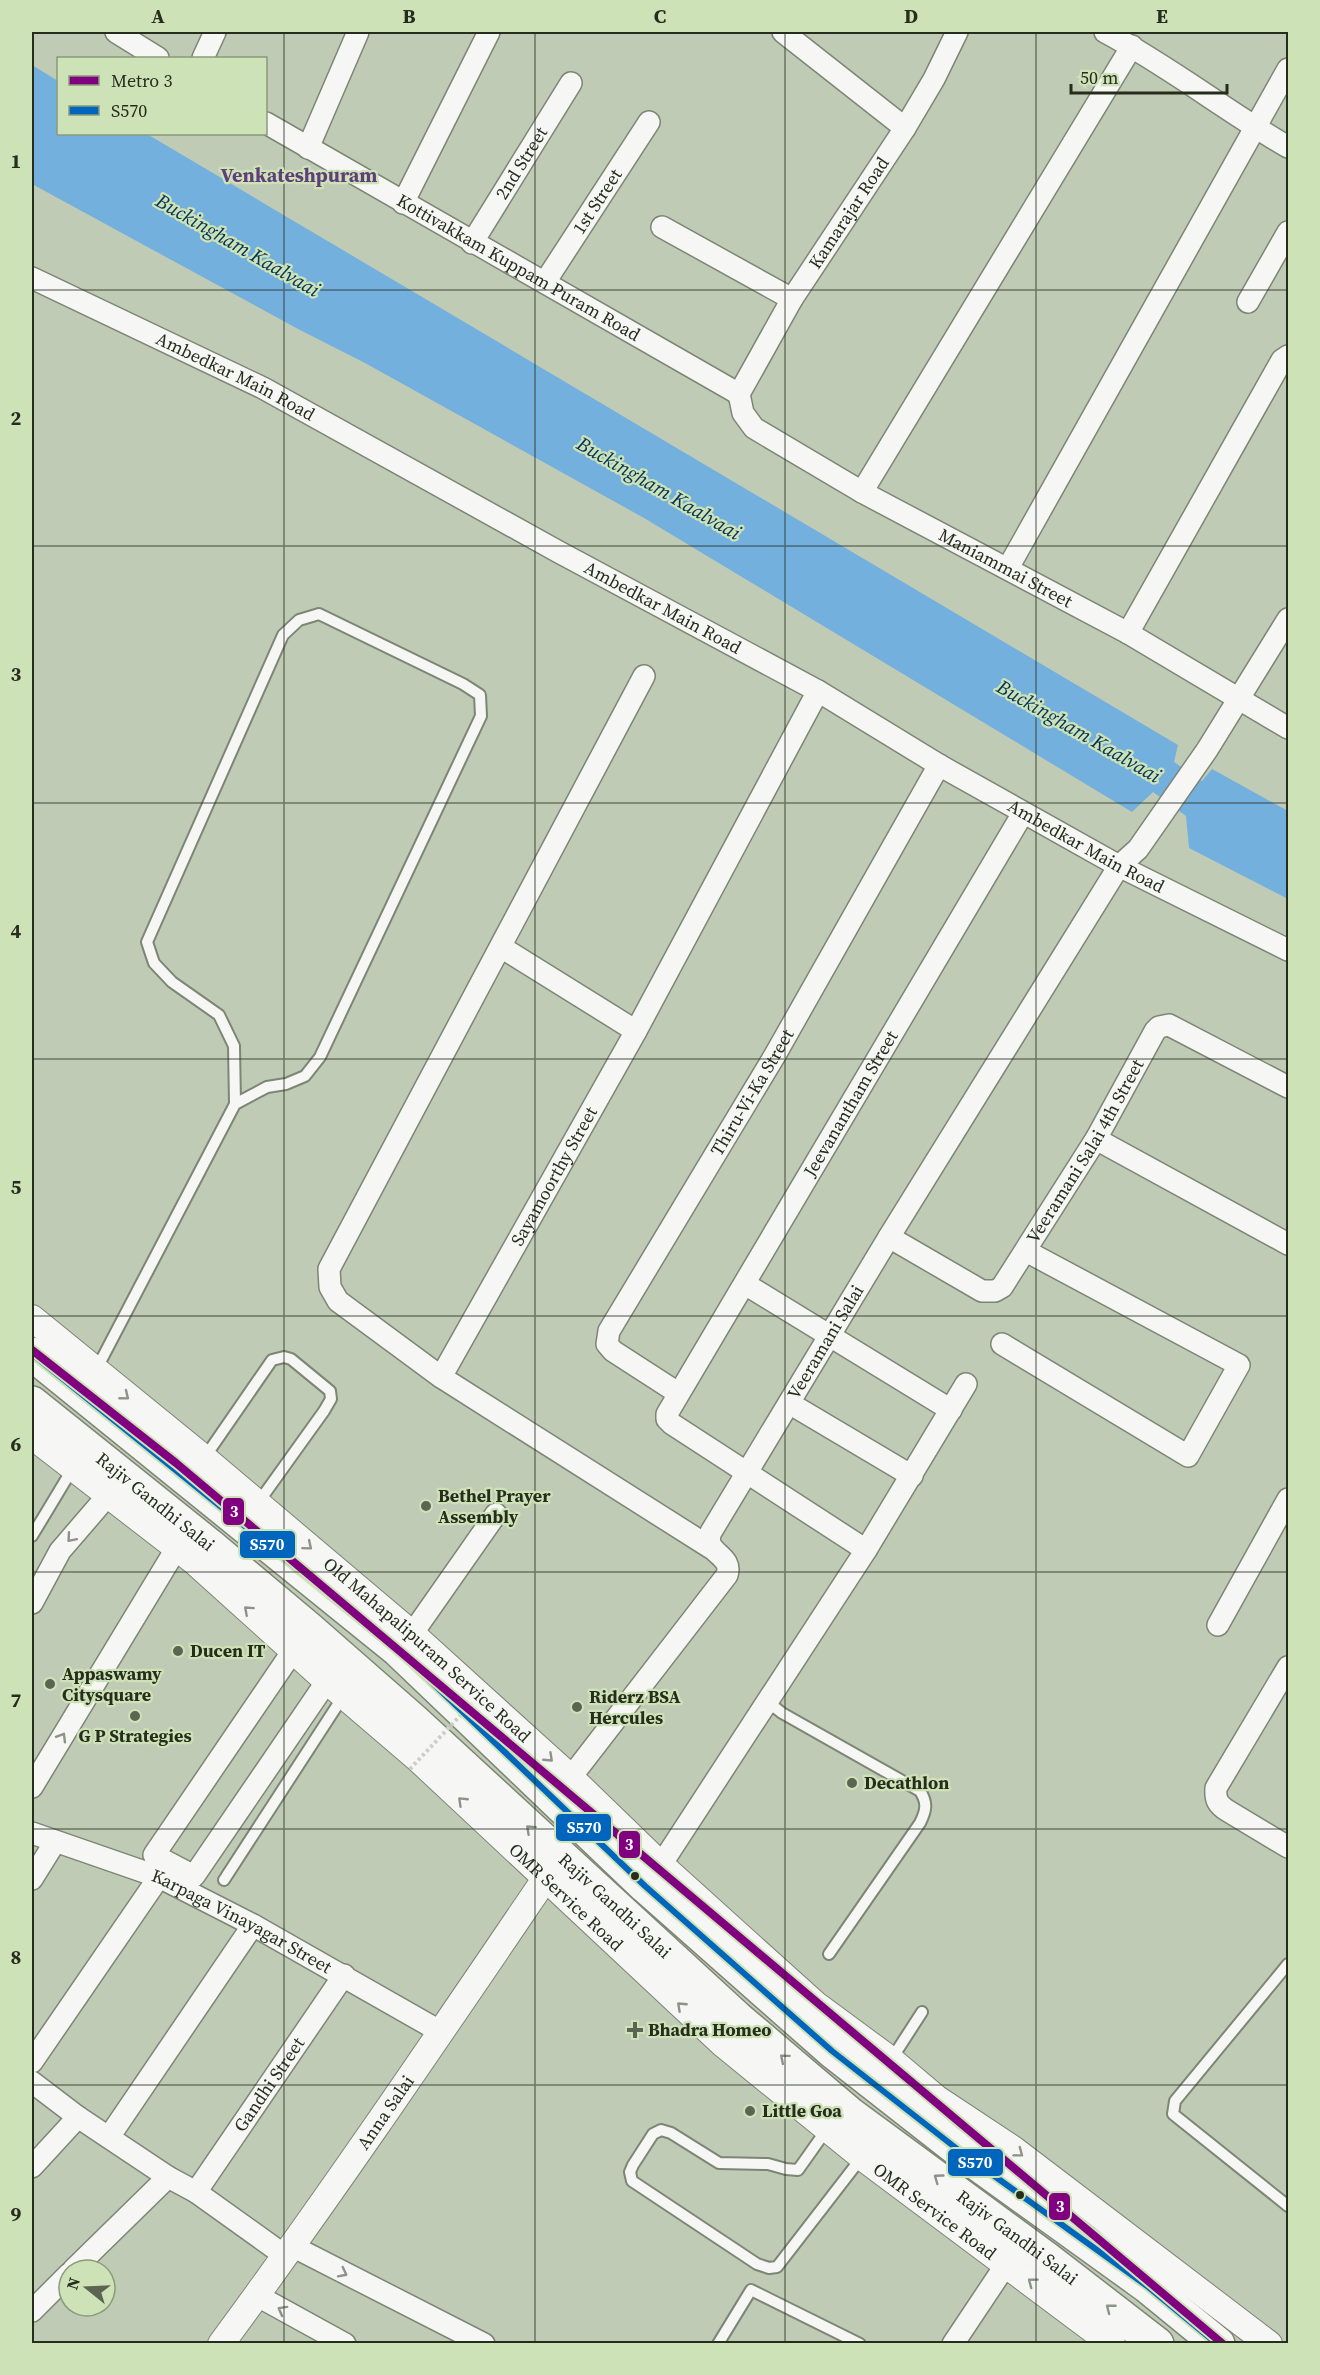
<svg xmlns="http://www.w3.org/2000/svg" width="1320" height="2375" viewBox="0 0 1320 2375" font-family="'Source Serif 4',serif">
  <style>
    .water { fill: #73b0de }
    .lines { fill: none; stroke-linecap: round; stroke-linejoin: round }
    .service-casing { stroke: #7d8574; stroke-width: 14 }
    .minor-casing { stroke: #7d8574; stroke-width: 24 }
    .tertiary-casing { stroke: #7d8574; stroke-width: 28 }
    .primary-casing { stroke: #7d8574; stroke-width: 36 }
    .service { stroke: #f6f7f4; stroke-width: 10 }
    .minor { stroke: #f6f7f4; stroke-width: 21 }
    .tertiary { stroke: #f6f7f4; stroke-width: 26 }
    .primary { stroke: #f6f7f4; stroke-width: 33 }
    .path-bridge { stroke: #cccfc8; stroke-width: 4; stroke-dasharray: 3 3; stroke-linecap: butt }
    .bus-1-casing { stroke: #cee2b7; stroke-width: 10 }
    .bus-1 { stroke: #0065bd; stroke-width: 6 }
    .metro-1-casing { stroke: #cee2b7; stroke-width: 12 }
    .metro-1 { stroke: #800080; stroke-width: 8 }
    .oneway { stroke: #8e9288 }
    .grid { fill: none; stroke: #262d1d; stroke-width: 1.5; stroke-opacity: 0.55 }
    .poi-dot { fill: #5c6452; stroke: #cee2b7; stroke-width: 2 }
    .bus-dot { fill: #262d1d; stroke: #cee2b7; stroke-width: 2 }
    .labels { text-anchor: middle; stroke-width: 4.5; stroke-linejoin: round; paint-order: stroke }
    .street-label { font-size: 18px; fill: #262d1d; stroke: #cee2b7 }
    .poi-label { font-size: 18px; font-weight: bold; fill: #262d1d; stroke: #cee2b7; text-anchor: start }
    .neighbourhood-label { font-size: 20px; font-weight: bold; fill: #5f3f7a; stroke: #cee2b7 }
    .water-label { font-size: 20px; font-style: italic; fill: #053458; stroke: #cee2b7 }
    .line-badge { stroke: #cee2b7; stroke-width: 2 }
    .badge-label { font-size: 16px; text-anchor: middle; font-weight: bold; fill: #fff }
    .neatline { fill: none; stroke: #262d1d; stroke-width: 2 }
    .grid-label { font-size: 20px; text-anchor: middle; font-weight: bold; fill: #262d1d }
  </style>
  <rect width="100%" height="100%" fill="#c0cbb5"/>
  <path class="water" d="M32,65L58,81V134H147L1178,745L1174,762L1202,781L1212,769L1288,811V899L1189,848L1186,816L1153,792L1132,812L644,518L365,363L298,329L32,184Z"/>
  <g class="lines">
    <g class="service-casing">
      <g id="service">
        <path d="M95,1372L235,1104L267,1087L286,1084L305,1076L320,1057L481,716L480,695L463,684L319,614L299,620L283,635L147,942L154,963L172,982L219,1015L234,1046L235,1104"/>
        <path d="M205,1457L272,1360L284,1357L291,1359L330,1391L331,1399L324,1411L258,1503"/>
        <path d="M32,1536L73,1468"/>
        <path d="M768,1702L782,1713L920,1791C928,1803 926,1811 920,1823L829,1954"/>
        <path d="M224,1880L344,1695"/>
        <path d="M1288,1964L1175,2101L1173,2114L1288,2206"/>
        <path d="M891,2060L922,2012"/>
        <path d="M827,2129L798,2170L786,2169L768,2164L719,2163L671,2133L661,2130L653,2134L633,2165L630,2172L632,2181L757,2264L769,2268L777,2267L862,2157"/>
        <path d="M718,2344L751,2290L860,2344"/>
      </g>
    </g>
    <g class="minor-casing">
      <g id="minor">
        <path d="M116,32L158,58"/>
        <path d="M783,32L905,128"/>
        <path d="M1105,32C1169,66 1226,111 1288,147"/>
        <path d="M203,58L215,32"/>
        <path id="s1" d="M266,123L739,394"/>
        <path d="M308,148L358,32"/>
        <path d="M403,203L489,32"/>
        <path d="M662,227L792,299"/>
        <path id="s2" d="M472,243L571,83"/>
        <path id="s3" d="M32,278L263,388L557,551L818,691L939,765L1119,866L1288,950"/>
        <path id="s4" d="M545,282L649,122"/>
        <path d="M1248,302L1288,232"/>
        <path id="s5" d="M739,394L743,413L754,428L862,492L1128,633L1288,728"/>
        <path id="s6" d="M739,394L792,299L905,128L934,79L957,32"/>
        <path d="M862,492L1132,46"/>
        <path d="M1008,568L1288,69"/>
        <path d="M1128,633L1282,360L1288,356"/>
        <path d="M501,947L636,1031"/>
        <path d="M1096,1139L1288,1244"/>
        <path id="s7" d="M889,1237L982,1291H995L1002,1287L1096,1139L1155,1031L1159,1027L1169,1025L1288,1087"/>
        <path d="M745,1284L951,1410"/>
        <path d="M1002,1344L1188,1456L1239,1365L1026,1251"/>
        <path d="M441,1377L338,1301L330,1287L329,1269L644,676"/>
        <path id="s8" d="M678,1393L613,1351L607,1344L609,1331L775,1055L939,765"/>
        <path d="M789,1403L912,1476"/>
        <path id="s9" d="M711,1548L441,1377L636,1031L818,691"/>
        <path id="s10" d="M866,1550L672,1424L667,1419V1414L1023,813"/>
        <path d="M32,1603L60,1551L109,1494"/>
        <path d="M1218,1625L1288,1499"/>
        <path d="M412,1634L496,1514"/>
        <path d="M301,1639L154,1855L194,1876L327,1681"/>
        <path d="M1288,1667L1216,1788C1215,1800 1218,1805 1228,1811L1288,1847"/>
        <path d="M32,1787L176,1549"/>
        <path id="s11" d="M561,1790L727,1575C734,1554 702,1554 711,1532L889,1237L1119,866L1138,849L1207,750L1288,619"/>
        <path id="s12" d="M32,1833L159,1877L253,1925L441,2032"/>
        <path d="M653,1877L866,1550L966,1384"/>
        <path d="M32,1879L55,1842"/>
        <path d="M32,2062L159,1877"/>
        <path d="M32,2082L78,2117L168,2177L196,2192L284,2255"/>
        <path d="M109,2137L253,1925"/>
        <path d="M32,2167L78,2117"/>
        <path id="s13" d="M196,2192L344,1975"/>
        <path d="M292,2246L484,2344"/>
        <path d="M73,2270L168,2177"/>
        <path d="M256,2295L345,2344"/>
        <path d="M32,2311L69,2274"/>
        <path d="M953,2344L1007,2263"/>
      </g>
    </g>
    <g class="tertiary-casing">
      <g id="tertiary">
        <path id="s14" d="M32,1318L204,1458L412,1634L571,1778L662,1866L815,2004L891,2060L936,2098L1013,2149L1269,2344"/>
        <path id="s15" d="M32,1436L195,1562L327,1681L417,1758L724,2045L862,2157L1112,2344"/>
        <path id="s16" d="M221,2344C333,2192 439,2035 545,1879L555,1868"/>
      </g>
    </g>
    <g class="primary-casing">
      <g id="primary">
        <path d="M32,1354L398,1650L645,1886L832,2051L961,2152L1147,2286L1218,2344"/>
        <path id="s17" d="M32,1403L209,1545L309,1629L414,1721L737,2018L850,2114L1047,2259L1157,2344"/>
      </g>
    </g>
    <use href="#service" class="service"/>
    <use href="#minor" class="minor"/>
    <use href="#tertiary" class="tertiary"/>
    <use href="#primary" class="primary"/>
    <path class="path-bridge" d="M410,1769L472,1703"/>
    <g class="bus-1-casing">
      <path id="bus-1" d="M32,1354L398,1650L645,1886L832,2051L961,2152L1147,2286L1217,2344"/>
    </g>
    <use href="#bus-1" class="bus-1"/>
    <g class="metro-1-casing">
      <path id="metro-1" d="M32,1350L176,1463L1223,2344"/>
    </g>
    <use href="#metro-1" class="metro-1"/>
  </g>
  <defs><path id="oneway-chevron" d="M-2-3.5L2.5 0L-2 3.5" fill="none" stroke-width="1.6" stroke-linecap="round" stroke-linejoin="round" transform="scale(1.5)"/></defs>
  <g class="oneway">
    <use href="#oneway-chevron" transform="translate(125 1396) rotate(39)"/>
    <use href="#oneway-chevron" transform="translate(71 1538) rotate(131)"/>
    <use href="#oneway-chevron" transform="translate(308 1546) rotate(40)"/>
    <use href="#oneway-chevron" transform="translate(248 1610) rotate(-138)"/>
    <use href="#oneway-chevron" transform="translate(62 1737) rotate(-59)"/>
    <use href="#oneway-chevron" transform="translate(549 1758) rotate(43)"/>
    <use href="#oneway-chevron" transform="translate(462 1801) rotate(-136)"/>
    <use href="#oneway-chevron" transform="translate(530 1829) rotate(-137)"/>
    <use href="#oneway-chevron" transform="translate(681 2006) rotate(-137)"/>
    <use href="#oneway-chevron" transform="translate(784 2058) rotate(-140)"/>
    <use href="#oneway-chevron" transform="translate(1019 2153) rotate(37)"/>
    <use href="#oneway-chevron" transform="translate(938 2178) rotate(-144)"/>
    <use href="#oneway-chevron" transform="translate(343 2273) rotate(27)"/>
    <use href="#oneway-chevron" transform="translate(1032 2282) rotate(-143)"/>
    <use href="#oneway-chevron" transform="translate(1110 2308) rotate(-142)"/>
    <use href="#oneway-chevron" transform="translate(282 2310) rotate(-151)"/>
  </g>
  <path class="grid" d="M284,32V2344M535,32V2344M785,32V2344M1036,32V2344M32,290H1288M32,546H1288M32,803H1288M32,1059H1288M32,1316H1288M32,1572H1288M32,1829H1288M32,2085H1288"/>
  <g class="poi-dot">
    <circle cx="426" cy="1506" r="6"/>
    <circle cx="178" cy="1651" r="6"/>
    <circle cx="50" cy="1684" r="6"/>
    <circle cx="577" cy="1707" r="6"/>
    <circle cx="135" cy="1716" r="6"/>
    <circle cx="852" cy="1783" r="6"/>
    <path d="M632 2021h6v6h6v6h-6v6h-6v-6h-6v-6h6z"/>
    <circle cx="750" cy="2111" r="6"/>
  </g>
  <g class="bus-dot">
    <circle cx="635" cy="1876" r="5"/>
    <circle cx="1020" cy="2195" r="5"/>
  </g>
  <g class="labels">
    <g class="street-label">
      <text dy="6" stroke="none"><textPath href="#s2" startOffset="94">2nd Street</textPath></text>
      <text dy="6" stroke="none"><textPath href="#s4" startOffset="96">1st Street</textPath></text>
      <text dy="6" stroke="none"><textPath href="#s6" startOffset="212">Kamarajar Road</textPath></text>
      <text dy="6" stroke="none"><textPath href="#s1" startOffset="291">Kottivakkam Kuppam Puram Road</textPath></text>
      <text dy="6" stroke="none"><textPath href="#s3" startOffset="226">Ambedkar Main Road</textPath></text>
      <text dy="6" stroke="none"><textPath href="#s5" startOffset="326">Maniammai Street</textPath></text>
      <text dy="6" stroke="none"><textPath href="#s3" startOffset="712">Ambedkar Main Road</textPath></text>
      <text dy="6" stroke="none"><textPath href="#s3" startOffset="1198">Ambedkar Main Road</textPath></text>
      <text dy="6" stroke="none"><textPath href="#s8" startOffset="378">Thiru-Vi-Ka Street</textPath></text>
      <text dy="6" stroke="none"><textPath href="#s10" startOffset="604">Jeevanantham Street</textPath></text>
      <text dy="6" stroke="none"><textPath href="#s7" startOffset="288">Veeramani Salai 4th Street</textPath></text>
      <text dy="6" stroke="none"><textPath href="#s9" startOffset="550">Sayamoorthy Street</textPath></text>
      <text dy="6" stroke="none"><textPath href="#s11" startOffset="543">Veeramani Salai</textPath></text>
      <text dy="6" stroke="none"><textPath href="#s17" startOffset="158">Rajiv Gandhi Salai</textPath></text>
      <text dy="6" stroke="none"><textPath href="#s14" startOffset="516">Old Mahapalipuram Service Road</textPath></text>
      <text dy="6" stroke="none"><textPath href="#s15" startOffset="706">OMR Service Road</textPath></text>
      <text dy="6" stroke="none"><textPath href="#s17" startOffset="770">Rajiv Gandhi Salai</textPath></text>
      <text dy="6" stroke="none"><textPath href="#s12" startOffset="228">Karpaga Vinayagar Street</textPath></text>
      <text dy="6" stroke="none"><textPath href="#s13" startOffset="130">Gandhi Street</textPath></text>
      <text dy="6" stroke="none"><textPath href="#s16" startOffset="284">Anna Salai</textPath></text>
      <text dy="6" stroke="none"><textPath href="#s15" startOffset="1191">OMR Service Road</textPath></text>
      <text dy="6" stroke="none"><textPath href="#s17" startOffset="1292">Rajiv Gandhi Salai</textPath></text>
    </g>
    <g class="poi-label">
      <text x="438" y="1502">Bethel Prayer<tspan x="438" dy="21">Assembly</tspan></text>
      <text x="190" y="1657">Ducen IT</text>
      <text x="62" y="1680">Appaswamy<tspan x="62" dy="21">Citysquare</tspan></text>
      <text x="589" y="1703">Riderz BSA<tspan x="589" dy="21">Hercules</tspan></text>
      <text x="135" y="1742" text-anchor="middle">G P Strategies</text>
      <text x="864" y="1789">Decathlon</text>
      <text x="648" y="2036">Bhadra Homeo</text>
      <text x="762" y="2117">Little Goa</text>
    </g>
    <g class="neighbourhood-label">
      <text x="299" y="182">Venkateshpuram</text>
    </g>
    <g class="water-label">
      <text transform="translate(238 245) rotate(30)" y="7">Buckingham Kaalvaai</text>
      <text transform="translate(659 488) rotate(30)" y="7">Buckingham Kaalvaai</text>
      <text transform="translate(1079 731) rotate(30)" y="7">Buckingham Kaalvaai</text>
    </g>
  </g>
  <g class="line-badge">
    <rect x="222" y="1497" width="23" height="29" rx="6" fill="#800080"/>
    <rect x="239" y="1530" width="57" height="29" rx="6" fill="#0065bd"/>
    <rect x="555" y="1813" width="57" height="29" rx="6" fill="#0065bd"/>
    <rect x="618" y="1830" width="23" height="29" rx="6" fill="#800080"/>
    <rect x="947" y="2148" width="57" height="29" rx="6" fill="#0065bd"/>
    <rect x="1048" y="2192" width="23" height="29" rx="6" fill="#800080"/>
  </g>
  <g class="badge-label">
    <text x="234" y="1517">3</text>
    <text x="267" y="1550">S570</text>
    <text x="584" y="1833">S570</text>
    <text x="629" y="1850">3</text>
    <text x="975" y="2168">S570</text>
    <text x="1060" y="2212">3</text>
  </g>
  <rect width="1320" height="2375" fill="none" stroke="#cee2b7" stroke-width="66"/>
  <rect x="57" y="57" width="210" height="78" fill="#cee2b7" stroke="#8b9a79" stroke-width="1.5"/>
  <rect x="69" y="76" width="30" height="9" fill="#800080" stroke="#8b9a79" stroke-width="1.5"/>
  <text x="111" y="87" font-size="18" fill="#262d1d">Metro 3</text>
  <rect x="69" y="106" width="30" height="9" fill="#0065bd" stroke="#8b9a79" stroke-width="1.5"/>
  <text x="111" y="117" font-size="18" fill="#262d1d">S570</text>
  <g transform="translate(87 2288) rotate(288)"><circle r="28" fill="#cee2b7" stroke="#8b9a79" stroke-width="1.5"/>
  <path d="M0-4.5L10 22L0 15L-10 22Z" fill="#5c6452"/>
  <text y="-9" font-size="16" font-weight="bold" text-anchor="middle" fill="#262d1d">N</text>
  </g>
  <path d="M1071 84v9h156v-9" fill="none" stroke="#262d1d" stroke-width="3"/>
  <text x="1080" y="84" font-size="18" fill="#262d1d" stroke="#cee2b7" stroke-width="4.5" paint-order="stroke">50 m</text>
  <rect x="33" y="33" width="1254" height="2309" class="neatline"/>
  <g class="grid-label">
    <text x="158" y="23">A</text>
    <text x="409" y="23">B</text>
    <text x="660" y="23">C</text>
    <text x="911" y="23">D</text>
    <text x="1162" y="23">E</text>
    <text x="16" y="168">1</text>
    <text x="16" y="425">2</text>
    <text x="16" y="681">3</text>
    <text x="16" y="938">4</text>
    <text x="16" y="1194">5</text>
    <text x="16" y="1451">6</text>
    <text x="16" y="1707">7</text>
    <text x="16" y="1964">8</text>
    <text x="16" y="2221">9</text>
  </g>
</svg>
